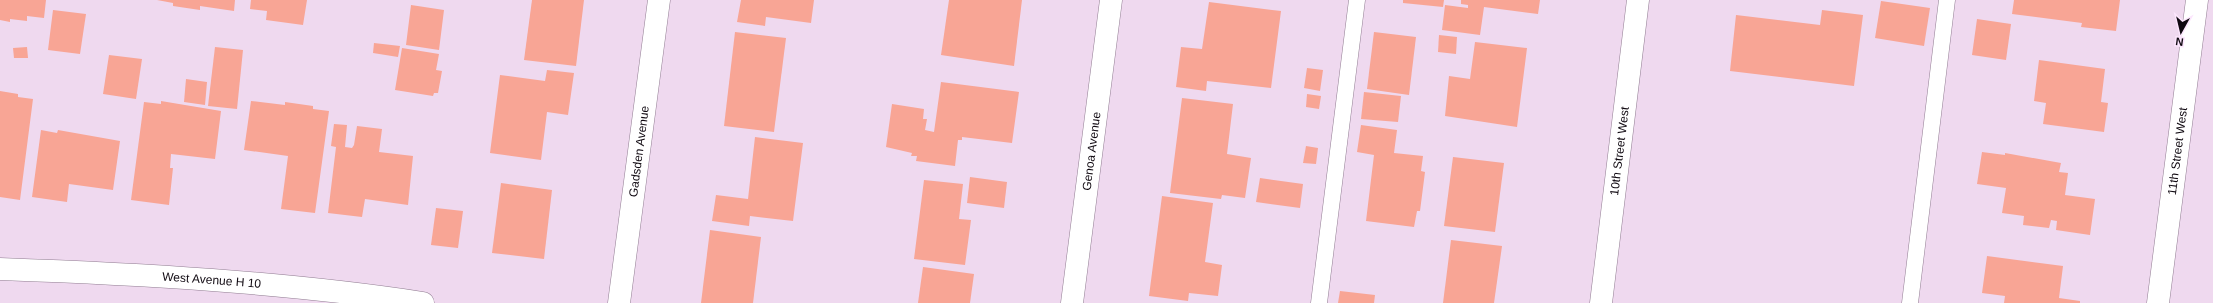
<svg xmlns="http://www.w3.org/2000/svg" width="2213" height="303" viewBox="0 0 2213 303" font-family="Arial,sans-serif">
  <style>
    .building { fill: #f8a595 }
    .lines { fill: none; stroke-linecap: round; stroke-linejoin: round }
    .service-casing { stroke: #917d92; stroke-width: 17 }
    .minor-casing { stroke: #917d92; stroke-width: 23 }
    .primary-casing { stroke: #917d92; stroke-width: 23 }
    .service { stroke: #fff; stroke-width: 16 }
    .minor { stroke: #fff; stroke-width: 22 }
    .primary { stroke: #fff; stroke-width: 22 }
    .labels { text-anchor: middle; stroke-width: 4; stroke-linejoin: round; paint-order: stroke }
    .street-label { font-size: 12px; fill: #100911; stroke: #fce6fd }
  </style>
  <rect width="100%" height="100%" fill="#efd9ef"/>
  <g class="building">
    <path d="M0,0H46L44,18L27,16V21L10,19V22L0,20Z"/>
    <path d="M157,0H235L234,11L200,6V10L173,6V3Z"/>
    <path d="M251,0H307L303,25L266,20L267,11L250,9Z"/>
    <path d="M532,0H584L576,66L524,60Z"/>
    <path d="M741,0H814L811,23L766,17L765,26L737,22Z"/>
    <path d="M949,0H1022L1014,66L941,55Z"/>
    <path d="M1403,0H1444L1443,7L1403,3Z"/>
    <path d="M1461,0H1540L1538,14L1484,7L1480,35L1442,30L1445,5L1468,8V5L1461,4Z"/>
    <path d="M2014,0H2120L2116,31L2081,27L2082,23L2012,14Z"/>
    <path d="M1881,1L1930,8L1924,46L1875,38Z"/>
    <path d="M1209,2L1281,11L1271,88L1207,81L1206,91L1176,87L1181,47L1202,49Z"/>
    <path d="M411,5L444,10L439,50L406,45Z"/>
    <path d="M53,10L86,14L80,54L48,50Z"/>
    <path d="M1822,10L1863,15L1854,86L1730,71L1736,15L1820,25Z"/>
    <path d="M1977,19L2011,24L2006,60L1972,55Z"/>
    <path d="M735,32L786,38L774,132L724,126Z"/>
    <path d="M1374,32L1416,37L1409,95L1367,89Z"/>
    <path d="M1439,35L1457,37L1456,54L1438,52Z"/>
    <path d="M1475,42L1527,48L1517,127L1445,116L1449,76L1470,79Z"/>
    <path d="M374,43L400,46L398,57L373,53Z"/>
    <path d="M27,47L28,58H14L13,48Z"/>
    <path d="M215,47L243,50L237,109L208,106Z"/>
    <path d="M402,48L439,54L436,70L442,71L438,93H434L433,96L395,90Z"/>
    <path d="M109,55L142,59L136,99L103,94Z"/>
    <path d="M2039,60L2105,69L2101,102L2108,103L2104,132L2043,124L2046,103L2034,101Z"/>
    <path d="M1307,68L1323,70L1320,91L1304,88Z"/>
    <path d="M547,70L574,73L568,115L547,112L541,160L490,153L500,75L545,81Z"/>
    <path d="M186,79L207,82L205,105L184,102Z"/>
    <path d="M941,82L1019,92L1012,143L962,137V140H958L955,166L916,161L917,156H911L912,153L886,147L892,104L924,109L923,119H927L925,130L934,132Z"/>
    <path d="M0,91L18,94V97L33,99L20,200L0,197Z"/>
    <path d="M1364,92L1401,96L1398,122L1361,119Z"/>
    <path d="M1307,94L1321,96L1319,109L1306,107Z"/>
    <path d="M1182,98L1233,104L1227,154L1251,158L1245,198L1222,195L1221,199L1170,193Z"/>
    <path d="M161,101L221,111L215,159L171,154L170,168H173L169,205L131,200L144,102L161,104Z"/>
    <path d="M251,101L285,105V102L313,106V109L329,111L315,213L281,209L288,156L244,150Z"/>
    <path d="M334,124L347,125L345,147L352,148L354,145L357,126L382,129L379,152L413,156L408,205L365,199L362,217L328,213L336,147L331,146Z"/>
    <path d="M1361,125L1397,130L1394,153L1423,156L1421,171L1425,172L1420,211H1417L1414,227L1366,221L1374,155L1357,152Z"/>
    <path d="M41,130L57,133L58,130L120,141L113,190L69,184L67,202L32,197Z"/>
    <path d="M755,137L803,143L793,221L750,216L749,226L712,221L716,195L748,199Z"/>
    <path d="M1306,146L1318,148L1316,164L1303,163Z"/>
    <path d="M1982,152L2005,155V153L2061,163L2059,172L2068,173L2065,195L2095,199L2090,235L2056,230L2057,221L2051,220L2049,228L2023,225L2024,216L2002,213L2006,188L1977,184Z"/>
    <path d="M1453,157L1504,163L1495,232L1444,226Z"/>
    <path d="M970,177L1007,182L1004,208L967,203Z"/>
    <path d="M1260,178L1303,184L1300,208L1256,202Z"/>
    <path d="M924,180L963,184L959,219L971,220L965,265L914,259Z"/>
    <path d="M501,183L552,190L544,259L492,253Z"/>
    <path d="M1162,196L1213,203L1205,262L1222,265L1218,296L1189,293L1188,301L1149,296Z"/>
    <path d="M436,208L463,211L458,248L431,245Z"/>
    <path d="M710,230L761,237L753,303H701Z"/>
    <path d="M1451,240L1502,246L1494,303H1443Z"/>
    <path d="M1987,256L2063,266L2059,298L2080,301V303H2004L2005,296L1982,293Z"/>
    <path d="M923,267L974,274L970,303H918Z"/>
    <path d="M1340,291L1375,295L1374,303H1338Z"/>
  </g>
  <g class="lines">
    <g class="service-casing">
      <g id="service">
        <path d="M1319,303L1357,0"/>
        <path d="M1910,303L1947,0"/>
      </g>
    </g>
    <g class="minor-casing">
      <g id="minor">
        <path id="s1" d="M0,269C140,274 285,282 423,303"/>
        <path id="s2" d="M619,303L659,0"/>
        <path id="s3" d="M1072,303L1111,0"/>
        <path id="s4" d="M2158,303L2197,0"/>
      </g>
    </g>
    <g class="primary-casing">
      <g id="primary">
        <path id="s5" d="M1601,303L1638,0"/>
      </g>
    </g>
    <use href="#service" class="service"/>
    <use href="#minor" class="minor"/>
    <use href="#primary" class="primary"/>
  </g>
  <g class="labels">
    <g class="street-label">
      <text dy="4" stroke="none"><textPath href="#s2" startOffset="153">Gadsden Avenue</textPath></text>
      <text dy="4" stroke="none"><textPath href="#s3" startOffset="153">Genoa Avenue</textPath></text>
      <text dy="4" stroke="none"><textPath href="#s5" startOffset="153">10th Street West</textPath></text>
      <text dy="4" stroke="none"><textPath href="#s4" startOffset="153">11th Street West</textPath></text>
      <text dy="4" stroke="none"><textPath href="#s1" startOffset="212">West Avenue H 10</textPath></text>
    </g>
  </g>
  <g transform="translate(2181 32) rotate(188)" stroke="#fce6fd" stroke-width="3" paint-order="stroke">
  <path d="M0-3L7 15L0 10L-7 15Z" fill="#100911"/>
  <text y="-6" font-size="11" font-weight="bold" text-anchor="middle" fill="#100911">N</text>
  </g>
</svg>
